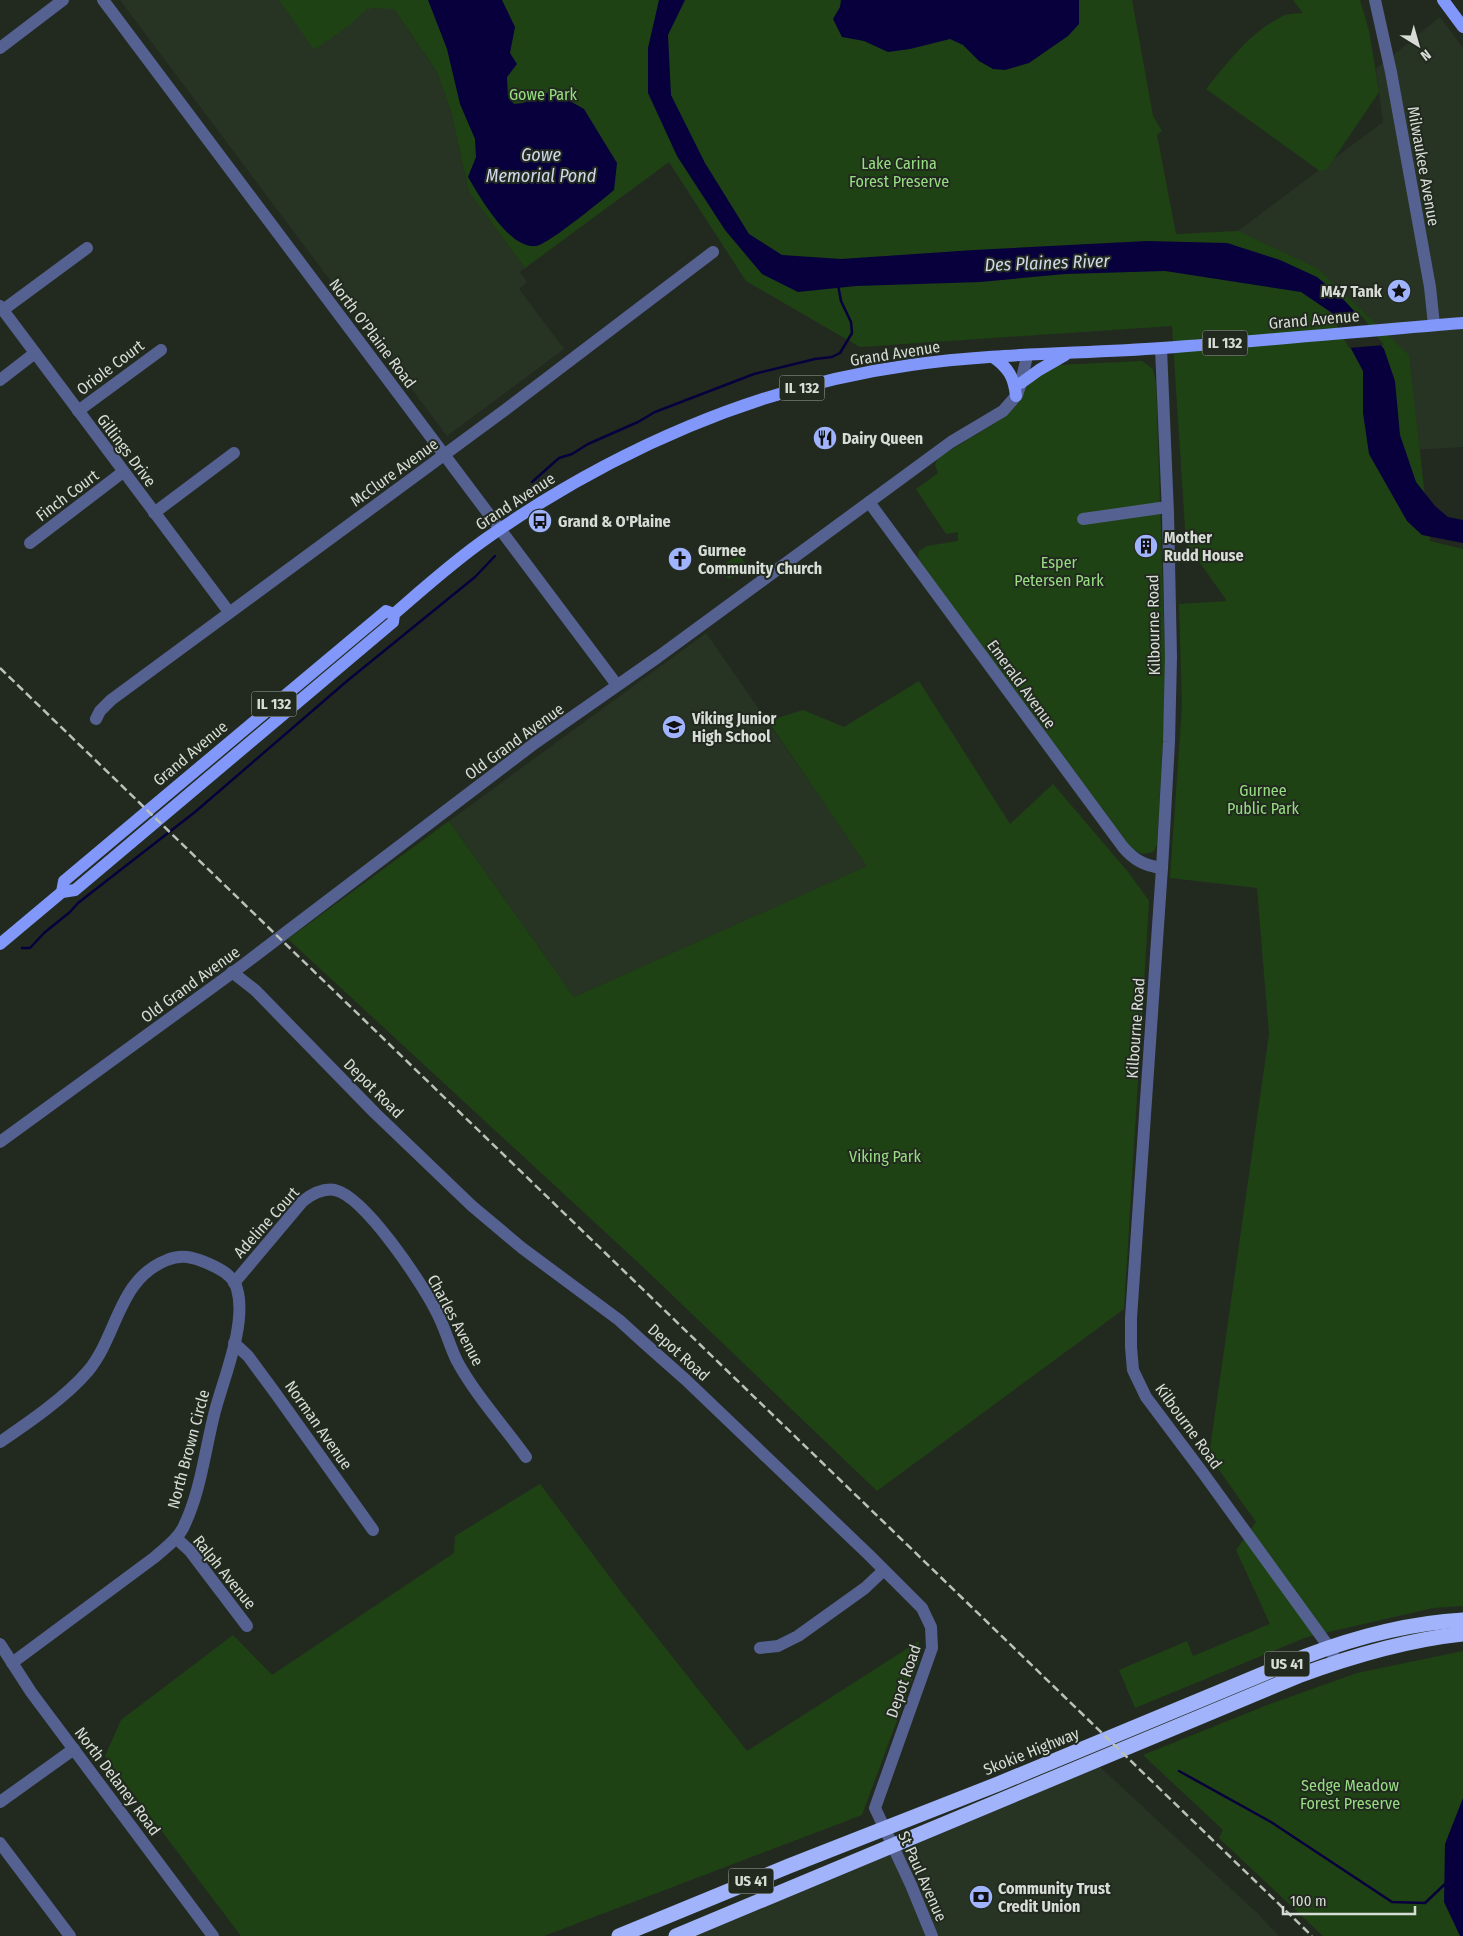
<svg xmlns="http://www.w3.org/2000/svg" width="1463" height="1936" viewBox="0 0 1463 1936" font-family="'Fira Sans Condensed',sans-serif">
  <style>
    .built { fill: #273323 }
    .green { fill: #1f4214 }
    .water { fill: #07003c }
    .pier { fill: #222a20 }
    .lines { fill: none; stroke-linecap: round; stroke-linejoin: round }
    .stream { stroke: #07003c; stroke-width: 2.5 }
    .minor { stroke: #556190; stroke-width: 12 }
    .major { stroke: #8297fa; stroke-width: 12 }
    .highway { stroke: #a1b3fa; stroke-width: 15 }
    .rail { stroke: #bac1b9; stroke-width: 2.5; stroke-dasharray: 8 4; stroke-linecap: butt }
    .labels { text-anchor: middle; stroke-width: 4; stroke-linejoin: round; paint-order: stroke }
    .shield { fill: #222a20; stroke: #a1a79f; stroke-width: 1 }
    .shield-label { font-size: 15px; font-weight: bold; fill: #d7ddd6 }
    .park-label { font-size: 16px; fill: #97de82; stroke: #222a20 }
    .street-label { font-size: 16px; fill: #d7ddd6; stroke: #222a20 }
    .poi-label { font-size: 16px; font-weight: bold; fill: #d7ddd6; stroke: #222a20; text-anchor: start }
    .water-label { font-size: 18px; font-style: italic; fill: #d2d8ec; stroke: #222a20 }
  </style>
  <rect width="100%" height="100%" fill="#222a20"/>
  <g class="built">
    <path d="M120,0H394V9L437,72L451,111L469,192L525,268L520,272L527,282L519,289L564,349L447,436Z"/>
    <path d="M1440,17L1463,48V447L1415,450L1238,231L1383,122L1376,69Z"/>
    <path d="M706,633L868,866L574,997L449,821Z"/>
    <path d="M1099,1766L1256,1912L1279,1936H674Z"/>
  </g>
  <g class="green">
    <path d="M279,0H1132L1153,116L1162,131L1157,135L1176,234L1238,231L1317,268L1409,355L1430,541L1463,549V1606L1433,1608L1307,1637L1135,1708L1119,1670L1187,1641L1193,1656L1270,1624L1236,1550L1256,1522L1209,1456L1269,1034L1257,888L1170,878L1182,706L1179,604L1227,601L1186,543L1172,326L860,347L746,281L669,162L525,268L469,192L451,111L437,72L394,9L373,8L370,10L368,8L350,25L314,50Z"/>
    <path d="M1293,0H1360L1369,31L1379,92L1327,169L1320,171L1206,89C1228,62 1251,31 1283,16C1289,13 1296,14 1303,13Z"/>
    <path d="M1142,361L1153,369L1156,383L1166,682L1157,845L1153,852L1143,854L1132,849L919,561L918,555L919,551L927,546L958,541V532L946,534L916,489L938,473L935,465L938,458L1005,417L1018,403L1026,388L1036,376L1058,365Z"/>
    <path d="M739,554L747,566L729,579L719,568Z"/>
    <path d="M919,681L1010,824L1053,784L1129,873L1149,901L1124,1309L877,1491L644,1268L288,939L449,821L574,997L867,866L768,721L803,710L844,727Z"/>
    <path d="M540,1484L621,1592L747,1751L919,1641V1661L862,1815L544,1936H241L105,1756L121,1720L233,1635L272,1675L454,1553L455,1536Z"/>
    <path d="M1463,1651V1936H1323L1219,1838L1223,1830L1143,1755L1270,1704L1357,1673Z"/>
  </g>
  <g class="water">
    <path d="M428,0H502L515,27L510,53L517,64L507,77L508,97L514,104L523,103L546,93L563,97L584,109L617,163L614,190C602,200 549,244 536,246C509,249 480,197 468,177L476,157L475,139L460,104L447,49Z"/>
    <path d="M659,0H685L668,35L671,95L705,163L749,234L782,255L841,259L974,250L1147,241L1227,243L1280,260L1317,277L1343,299L1357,314L1384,349L1395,381L1400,435L1416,482L1435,506L1448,517L1463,520V543L1422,535L1407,521L1369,454L1363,413V371L1332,313L1301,292L1165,271L1065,274L980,282L856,286L798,292L762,274L725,230L677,156L648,93V48Z"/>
    <path d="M841,0H1079V24L1068,36L1029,63L1005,70L993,69L979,61L963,45L950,39L910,49L888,52L864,41L842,37L833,19L840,7Z"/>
    <path d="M1463,1798V1936H1460L1444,1902L1445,1844Z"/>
  </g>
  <path class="pier" d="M1362,316L1384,345L1349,348L1333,319Z"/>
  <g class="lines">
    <g class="stream">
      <path d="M532,482L559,458L572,454L588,444L638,422L655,412L754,374L815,359L832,357L840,353L852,333L851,322L841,301L838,285"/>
      <path d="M22,948H30L44,933L70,912L78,903L195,812L347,681L475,577L495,556"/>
      <path d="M1179,1771L1271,1822L1392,1902L1425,1903L1445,1884"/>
    </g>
    <g class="minor">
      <path d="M103,0L617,685"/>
      <path d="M1375,0L1391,72L1430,287L1434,325"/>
      <path d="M0,48L63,0"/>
      <path d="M0,306L229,612"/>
      <path d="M3,310L87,248"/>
      <path d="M1161,348L1168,513L1171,657L1169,742L1162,868L1131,1318V1347L1133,1370L1146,1397L1203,1473L1329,1647L1336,1661"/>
      <path d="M0,380L35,353"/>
      <path d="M78,411L161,350"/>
      <path d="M869,502L1123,847C1134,860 1145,866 1162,868"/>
      <path d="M154,513L234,453"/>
      <path d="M1083,519L1167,507"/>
      <path d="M30,543L123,472"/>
      <path d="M96,719L100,711L111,700L505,410L713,252"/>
      <path d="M232,972L255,990L375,1113L472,1206L522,1248L619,1320L642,1341L686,1380L869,1555L922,1608L931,1627L932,1648L875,1808L911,1885L932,1936"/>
      <path d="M0,1142L243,965L535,743L658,657L951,442L1003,411L1017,395L1021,383L1027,356"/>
      <path d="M234,1283L303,1201C312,1194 323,1188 335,1190C365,1197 422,1283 436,1311C445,1327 449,1345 457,1361C476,1396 503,1425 526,1457"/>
      <path d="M234,1343L248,1356L276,1394L373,1530"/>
      <path d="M0,1442C28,1423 66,1397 88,1371C118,1335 118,1279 167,1260C181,1254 193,1257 207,1263C218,1268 234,1275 237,1289C247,1323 224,1377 215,1411C205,1449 201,1492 183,1528C177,1540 165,1548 155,1557L12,1663"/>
      <path d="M176,1538L190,1551L247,1626"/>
      <path d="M0,1644L31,1692L213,1936"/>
      <path d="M760,1648L778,1646L798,1636L865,1588L883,1571"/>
      <path d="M0,1802L74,1749"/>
      <path d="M0,1843L70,1936"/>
    </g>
    <g class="major">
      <path d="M1443,0L1463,27"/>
      <path d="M993,357C1009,368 1014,378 1016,396"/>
      <path d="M1021,383L1039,370L1065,355"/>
      <path d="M62,892L64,881L386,611L394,614"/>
      <path d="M0,944L62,892L75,890L393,622L394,614C424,588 454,561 487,538C613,450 758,386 911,365C994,353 1078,354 1162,348C1262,341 1363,331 1463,323"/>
    </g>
    <g class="highway">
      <path d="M619,1936L789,1866L998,1784L1306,1656C1356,1637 1410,1623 1463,1620"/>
      <path d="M676,1936L1298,1676C1352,1656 1406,1640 1463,1634"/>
    </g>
    <path class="rail" d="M0,668L1312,1936"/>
  </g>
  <defs>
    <g id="sight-disc" transform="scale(1.25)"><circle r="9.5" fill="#a0b3fd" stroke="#222a20"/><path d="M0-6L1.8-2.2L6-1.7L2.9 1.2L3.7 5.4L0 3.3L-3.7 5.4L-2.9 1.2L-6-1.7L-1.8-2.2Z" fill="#111"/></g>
    <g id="restaurant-disc" transform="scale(1.25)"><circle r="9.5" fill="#a0b3fd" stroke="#222a20"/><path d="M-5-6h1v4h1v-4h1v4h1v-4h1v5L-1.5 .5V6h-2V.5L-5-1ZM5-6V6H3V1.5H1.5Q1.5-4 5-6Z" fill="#111"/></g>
    <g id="bus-disc" transform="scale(1.25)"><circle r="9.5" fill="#a0b3fd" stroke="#222a20"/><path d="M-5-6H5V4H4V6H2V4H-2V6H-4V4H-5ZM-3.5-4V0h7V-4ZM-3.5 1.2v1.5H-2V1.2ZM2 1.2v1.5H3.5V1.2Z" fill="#111"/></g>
    <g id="building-disc" transform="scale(1.25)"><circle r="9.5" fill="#a0b3fd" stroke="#222a20"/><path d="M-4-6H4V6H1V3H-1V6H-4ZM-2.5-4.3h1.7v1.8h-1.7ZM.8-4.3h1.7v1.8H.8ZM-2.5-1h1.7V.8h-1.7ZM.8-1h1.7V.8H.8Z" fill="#111"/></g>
    <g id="church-disc" transform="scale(1.25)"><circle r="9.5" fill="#a0b3fd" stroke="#222a20"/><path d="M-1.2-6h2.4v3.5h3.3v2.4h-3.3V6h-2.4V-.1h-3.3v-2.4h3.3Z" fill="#111"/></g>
    <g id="school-disc" transform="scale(1.25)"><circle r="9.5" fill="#a0b3fd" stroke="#222a20"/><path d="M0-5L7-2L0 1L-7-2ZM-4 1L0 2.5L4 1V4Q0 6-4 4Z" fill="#111"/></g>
    <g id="bank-disc" transform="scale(1.25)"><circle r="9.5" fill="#a0b3fd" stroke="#222a20"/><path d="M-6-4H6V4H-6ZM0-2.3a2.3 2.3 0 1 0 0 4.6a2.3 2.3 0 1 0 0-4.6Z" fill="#111"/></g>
  </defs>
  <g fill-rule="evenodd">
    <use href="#sight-disc" x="1399" y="291"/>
    <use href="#restaurant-disc" x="825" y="438"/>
    <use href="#bus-disc" x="540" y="521"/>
    <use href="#building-disc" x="1146" y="546"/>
    <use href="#church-disc" x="680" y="559"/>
    <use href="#school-disc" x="674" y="727"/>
    <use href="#bank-disc" x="981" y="1897"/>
  </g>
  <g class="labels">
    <g class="shield">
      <rect x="1202.5" y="330.5" width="45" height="25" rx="4"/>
      <rect x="779.5" y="375.5" width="45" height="25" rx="4"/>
      <rect x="251.5" y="691.5" width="45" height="25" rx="4"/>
      <rect x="1264.5" y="1651.5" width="45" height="25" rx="4"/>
      <rect x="728.5" y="1868.5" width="45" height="25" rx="4"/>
    </g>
    <g class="shield-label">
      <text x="1225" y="348">IL 132</text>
      <text x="802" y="393">IL 132</text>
      <text x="274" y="709">IL 132</text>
      <text x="1287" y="1669">US 41</text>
      <text x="751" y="1886">US 41</text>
    </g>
    <g class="park-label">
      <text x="543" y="100">Gowe Park</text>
      <text x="899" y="169">Lake Carina<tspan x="899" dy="18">Forest Preserve</tspan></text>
      <text x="1059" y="568">Esper<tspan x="1059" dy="18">Petersen Park</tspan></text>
      <text x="1263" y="796">Gurnee<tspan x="1263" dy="18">Public Park</tspan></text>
      <text x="885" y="1162">Viking Park</text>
      <text x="1350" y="1791">Sedge Meadow<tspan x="1350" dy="18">Forest Preserve</tspan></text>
    </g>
    <g class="street-label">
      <text transform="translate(1424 166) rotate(80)" y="6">Milwaukee Avenue</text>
      <text transform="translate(1314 319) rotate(-5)" y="6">Grand Avenue</text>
      <text transform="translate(373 333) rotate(53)" y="6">North O'Plaine Road</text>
      <text transform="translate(895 353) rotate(-9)" y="6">Grand Avenue</text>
      <text transform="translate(110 367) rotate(-37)" y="6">Oriole Court</text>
      <text transform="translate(127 450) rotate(53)" y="6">Gillings Drive</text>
      <text transform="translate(394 472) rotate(-36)" y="6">McClure Avenue</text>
      <text transform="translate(67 495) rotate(-37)" y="6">Finch Court</text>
      <text transform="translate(515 501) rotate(-33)" y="6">Grand Avenue</text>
      <text transform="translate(1153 625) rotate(-91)" y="6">Kilbourne Road</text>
      <text transform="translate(1022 684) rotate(54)" y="6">Emerald Avenue</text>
      <text transform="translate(514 741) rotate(-36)" y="6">Old Grand Avenue</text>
      <text transform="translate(190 753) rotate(-40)" y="6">Grand Avenue</text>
      <text transform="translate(190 984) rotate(-36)" y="6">Old Grand Avenue</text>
      <text transform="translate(1135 1028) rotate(-86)" y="6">Kilbourne Road</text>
      <text transform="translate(374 1088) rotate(45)" y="6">Depot Road</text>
      <text transform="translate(266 1222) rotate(-48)" y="6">Adeline Court</text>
      <text transform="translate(456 1320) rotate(62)" y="6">Charles Avenue</text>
      <text transform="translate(679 1352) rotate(42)" y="6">Depot Road</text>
      <text transform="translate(319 1425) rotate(55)" y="6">Norman Avenue</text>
      <text transform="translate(1189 1426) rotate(54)" y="6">Kilbourne Road</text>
      <text transform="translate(188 1449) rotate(-75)" y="6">North Brown Circle</text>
      <text transform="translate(225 1572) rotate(51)" y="6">Ralph Avenue</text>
      <text transform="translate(903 1681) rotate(-71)" y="6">Depot Road</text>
      <text transform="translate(1031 1751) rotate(-22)" y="6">Skokie Highway</text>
      <text transform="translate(118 1781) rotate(53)" y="6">North Delaney Road</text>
      <text transform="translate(923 1876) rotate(66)" y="6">St Paul Avenue</text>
    </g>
    <g class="poi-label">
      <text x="1382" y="297" text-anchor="end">M47 Tank</text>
      <text x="842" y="444">Dairy Queen</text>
      <text x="558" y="527">Grand &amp; O'Plaine</text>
      <text x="1164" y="543">Mother<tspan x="1164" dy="18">Rudd House</tspan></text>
      <text x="698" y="556">Gurnee<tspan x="698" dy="18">Community Church</tspan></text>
      <text x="692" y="724">Viking Junior<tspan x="692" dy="18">High School</tspan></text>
      <text x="998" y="1894">Community Trust<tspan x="998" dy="18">Credit Union</tspan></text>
    </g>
    <g class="water-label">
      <text x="541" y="161">Gowe<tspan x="541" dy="21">Memorial Pond</tspan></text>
      <text transform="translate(1047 263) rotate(-2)" y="6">Des Plaines River</text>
    </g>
  </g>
  <g transform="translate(1418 45) rotate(143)" stroke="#222a20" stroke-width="4" paint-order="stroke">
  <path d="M0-4L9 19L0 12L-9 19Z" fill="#d7ddd6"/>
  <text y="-8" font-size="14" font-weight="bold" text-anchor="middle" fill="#d7ddd6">N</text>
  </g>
  <path d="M1283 1906v8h132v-8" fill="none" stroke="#d7ddd6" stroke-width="2.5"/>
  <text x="1290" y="1906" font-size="15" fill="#d7ddd6" stroke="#222a20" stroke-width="4" paint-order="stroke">100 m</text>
</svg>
